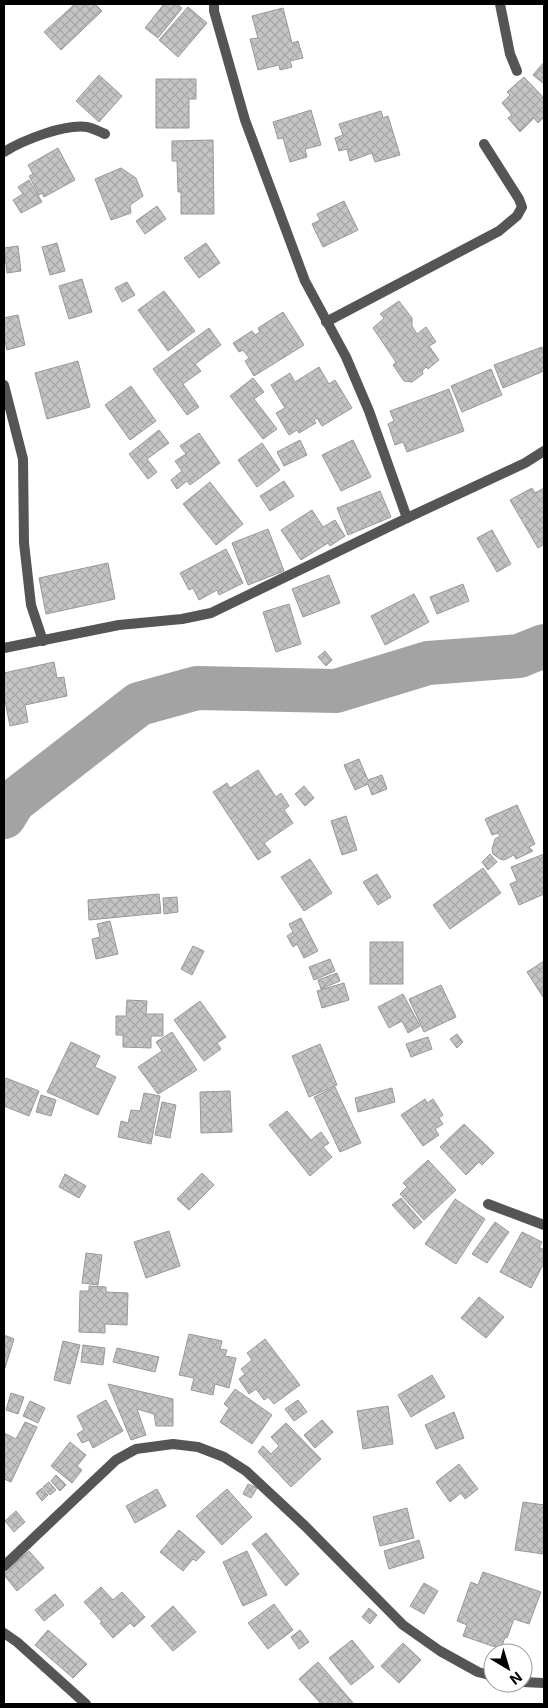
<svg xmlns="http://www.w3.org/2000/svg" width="548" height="1708" viewBox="0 0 548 1708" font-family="Inter,sans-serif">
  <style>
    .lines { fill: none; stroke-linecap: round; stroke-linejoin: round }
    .river { stroke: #a3a3a3; stroke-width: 44 }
    .building { fill: url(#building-cross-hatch); stroke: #999 }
    .minor { stroke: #555; stroke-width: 10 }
  </style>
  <defs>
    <pattern id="building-cross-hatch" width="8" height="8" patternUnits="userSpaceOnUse" patternTransform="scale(1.25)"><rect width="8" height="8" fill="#c4c4c4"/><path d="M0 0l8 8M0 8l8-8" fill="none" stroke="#a7a7a7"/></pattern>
  </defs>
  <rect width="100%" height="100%" fill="#fff"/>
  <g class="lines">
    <path class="river" d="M4,817L14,801L139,704L197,688L336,691L428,663L519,656L544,646"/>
  </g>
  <g class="building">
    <path d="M75,4H95L102,11L61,50L44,32Z"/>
    <path d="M164,4H177L182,8L158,38L145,28Z"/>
    <path d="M188,7L207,23L178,57L159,40Z"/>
    <path d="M283,8L292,43L298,41L303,58L290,61L292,67L280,70L279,65L258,70L250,39L258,38L252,16Z"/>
    <path d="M544,62V84L533,75Z"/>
    <path d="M99,75L122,96L99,122L76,101Z"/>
    <path d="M524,77L544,98V117L538,123L534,118L520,132L508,118L512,115L502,103L510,95L507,92Z"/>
    <path d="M156,79H196V99H189V128H156Z"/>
    <path d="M311,110L321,145L305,149L307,157L290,162L283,138L278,139L273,122Z"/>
    <path d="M381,111L383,118L388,116L400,155L375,162L372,153L350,161L347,149L339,151L335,138L343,135L339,124Z"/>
    <path d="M213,140L214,214H181V192H178L177,161H172V141Z"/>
    <path d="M58,148L75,180L44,197L42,193L39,195L29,176L33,174L28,165Z"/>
    <path d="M121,168L136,178L143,196L130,205L131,213L111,220L95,179Z"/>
    <path d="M29,180L42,202L21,213L13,200L23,194L18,187Z"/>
    <path d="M344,201L358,230L323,247L312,224L320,220L317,214Z"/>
    <path d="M157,206L166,219L145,234L136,221Z"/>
    <path d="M57,243L65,271L50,275L42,247Z"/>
    <path d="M206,243L220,263L199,278L184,258Z"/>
    <path d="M18,246L21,271L7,273L4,248Z"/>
    <path d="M82,279L92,312L69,319L59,286Z"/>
    <path d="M127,282L135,295L122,302L115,288Z"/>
    <path d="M164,291L195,331L168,351L138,310Z"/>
    <path d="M399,301L412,318V326L417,334L426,327L436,342L429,346L439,360L428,369L426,367L422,371L423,374L412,382L404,381L393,365L396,362L373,328L384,318L380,314Z"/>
    <path d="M283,312L304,345L254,376L245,361L249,358L243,350L239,352L233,343L252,331L255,335L260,332L258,328Z"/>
    <path d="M18,315L25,345L7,350L4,337V318Z"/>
    <path d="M209,328L221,345L195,364L201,371L183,384L199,407L187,415L153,369Z"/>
    <path d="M542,347L544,353V371L503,388L494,365Z"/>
    <path d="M78,361L90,407L47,419L35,373Z"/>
    <path d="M319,367L329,384L335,380L352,408L322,426L317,418L314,420L316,423L299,433L297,430L289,435L276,413L285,408L271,385L290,373L295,382Z"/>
    <path d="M491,369L502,395L462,412L451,386Z"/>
    <path d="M253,378L264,392L254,399L277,429L263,439L230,396Z"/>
    <path d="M131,386L156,421L130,440L105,405Z"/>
    <path d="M449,389L464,431L407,452L403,442L395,445L388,424L394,421L390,411Z"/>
    <path d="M159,430L169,443L147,459L157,472L148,479L129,454Z"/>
    <path d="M199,433L220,463L190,485L187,481L177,489L171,480L182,471L175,461L186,454L180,446Z"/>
    <path d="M300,440L307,455L284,466L277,452Z"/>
    <path d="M353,440L371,477L341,491L322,455Z"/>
    <path d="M262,443L280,470L257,487L238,460Z"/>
    <path d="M284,481L294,496L270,511L260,496Z"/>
    <path d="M210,482L243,524L216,545L183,504Z"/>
    <path d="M532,488L535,493L544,488V544L538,548L510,500Z"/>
    <path d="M380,491L391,517L348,535L337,508Z"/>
    <path d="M312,510L323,527L335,520L345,536L330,546L328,543L301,560L281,530Z"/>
    <path d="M268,529L284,571L248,585L232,543Z"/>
    <path d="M492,530L511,564L497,572L477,538Z"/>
    <path d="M226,549L243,583L219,595L217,590L199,600L193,588L189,590L180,573Z"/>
    <path d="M108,563L115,599L46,614L39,578Z"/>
    <path d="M329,575L340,603L303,617L292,589Z"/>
    <path d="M463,584L469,601L437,614L430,597Z"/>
    <path d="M414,594L429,622L385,645L371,616Z"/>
    <path d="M289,604L301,644L276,652L263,612Z"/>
    <path d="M325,651L332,660L326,666L318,657Z"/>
    <path d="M54,662L57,678L64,677L67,696L25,705L28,722L10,726L4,696V673Z"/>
    <path d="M359,759L368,780L382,775L387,789L372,795L368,784L355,790L344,765Z"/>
    <path d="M258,770L276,797L281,793L289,806L284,810L293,823L264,843L271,852L258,860L213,792L227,783L230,788Z"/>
    <path d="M304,786L314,798L305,806L295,794Z"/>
    <path d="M517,805L535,844L529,847L533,851L516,859L514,855L504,860L500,859L493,854L492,849L495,839L500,836L498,833L492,835L485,819Z"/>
    <path d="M346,816L357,850L342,855L331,821Z"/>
    <path d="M490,854L497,862L488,870L482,862Z"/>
    <path d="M544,854V894L519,905L510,884L517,881L511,867Z"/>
    <path d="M310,859L332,893L304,911L281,877Z"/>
    <path d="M483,868L501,893L450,929L433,905Z"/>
    <path d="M377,874L391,897L378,905L363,882Z"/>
    <path d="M159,894L161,913L89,920L88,900Z"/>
    <path d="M177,897L178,912L164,914L163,898Z"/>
    <path d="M301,918L318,951L304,958L297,944L293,947L287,936L293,932L289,924Z"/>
    <path d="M110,921L118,954L96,959L92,939L100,937L97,924Z"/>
    <rect x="370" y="942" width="33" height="42"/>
    <path d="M193,946L204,951L192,975L181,969Z"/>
    <path d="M330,959L335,971L314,980L309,967Z"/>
    <path d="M544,961V996L543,997L527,972Z"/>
    <path d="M337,973L340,981L321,989L318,980Z"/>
    <path d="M344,983L349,1000L322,1008L317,991Z"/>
    <path d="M441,985L456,1017L424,1032L409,999Z"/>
    <path d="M403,994L420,1026L408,1033L402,1021L389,1028L378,1007Z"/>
    <path d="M127,1000L147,1001L146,1014H163V1036H151V1048L123,1047V1035H116V1016H126Z"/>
    <path d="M200,1001L226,1037L217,1043L221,1049L204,1061L174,1020Z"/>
    <path d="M172,1032L197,1070L158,1094L138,1067L162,1051L156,1042Z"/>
    <path d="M457,1034L463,1042L457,1048L450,1039Z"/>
    <path d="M428,1037L432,1049L411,1057L406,1044Z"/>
    <path d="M71,1042L100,1056L95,1067L116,1077L98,1115L47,1092Z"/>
    <path d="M320,1044L337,1085L309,1097L292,1056Z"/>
    <path d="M6,1078L39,1091L29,1116L4,1106V1083Z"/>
    <path d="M335,1087L361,1143L340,1152L314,1097Z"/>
    <path d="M392,1088L395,1102L358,1112L355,1098Z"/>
    <path d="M230,1091L232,1132L201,1133L200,1092Z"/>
    <path d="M144,1093L160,1096L151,1144L118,1137L121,1121L128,1123L131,1110L140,1111Z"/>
    <path d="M41,1095L56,1100L51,1116L36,1112Z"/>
    <path d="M425,1099L427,1103L433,1099L443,1115L439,1118L443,1124L435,1129L439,1135L423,1146L401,1115Z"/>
    <path d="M162,1102L176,1105L170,1138L155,1135Z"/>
    <path d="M287,1111L311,1140L321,1132L329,1143L323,1147L332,1157L310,1176L269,1125Z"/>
    <path d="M464,1124L494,1153L482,1165L479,1162L466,1175L440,1147Z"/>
    <path d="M428,1160L456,1190L424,1220L400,1194L407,1187L403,1183Z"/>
    <path d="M202,1173L214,1185L189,1210L177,1199Z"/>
    <path d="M65,1174L86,1186L79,1198L59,1187Z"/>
    <path d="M401,1198L422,1222L414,1229L392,1205Z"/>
    <path d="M455,1199L485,1219L456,1264L425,1244Z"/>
    <path d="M495,1222L509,1232L487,1263L472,1254Z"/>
    <path d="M169,1231L180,1266L146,1278L134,1242Z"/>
    <path d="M522,1232L542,1242L539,1247L544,1250V1263L531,1288L500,1272Z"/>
    <path d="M86,1253L102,1255L98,1285L82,1283Z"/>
    <path d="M89,1286L106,1287V1292L128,1293L127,1325L105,1324V1333L79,1332L80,1291H89Z"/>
    <path d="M479,1297L504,1317L486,1338L461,1318Z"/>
    <path d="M189,1334L222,1341L220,1349L227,1350L225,1356L236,1358L229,1388L215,1384L213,1395L191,1390L194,1378L179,1375Z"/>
    <path d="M4,1335L14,1339L4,1371Z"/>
    <path d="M265,1339L300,1385L274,1404L268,1397L264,1400L256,1389L249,1394L239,1379L245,1374L241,1369L252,1360L247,1353Z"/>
    <path d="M63,1341L80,1345L70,1384L54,1380Z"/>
    <path d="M83,1345L105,1348L103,1365L81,1362Z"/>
    <path d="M117,1348L159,1357L155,1372L113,1362Z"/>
    <path d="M432,1375L445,1397L411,1417L398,1395Z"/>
    <path d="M108,1384L173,1399V1426H156L154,1414L137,1409L146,1435L131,1440Z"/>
    <path d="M235,1389L272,1415L252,1444L220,1422L229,1408L224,1404Z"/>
    <path d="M11,1393L24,1397L18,1414L6,1410Z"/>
    <path d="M106,1400L123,1431L93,1448L89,1440L82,1443L77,1434L84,1430L77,1416Z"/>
    <path d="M298,1400L307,1412L294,1421L285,1409Z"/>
    <path d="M30,1401L45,1408L38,1423L23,1416Z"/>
    <path d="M388,1406L393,1444L363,1449L357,1411Z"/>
    <path d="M454,1412L464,1438L436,1449L425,1425Z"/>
    <path d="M322,1420L333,1432L315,1448L304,1435Z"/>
    <path d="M25,1422L37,1427L11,1482L4,1479V1433L16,1439Z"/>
    <path d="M286,1423L321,1459L291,1487L258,1452L263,1446L271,1454L279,1446L271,1437Z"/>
    <path d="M70,1442L86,1455L77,1466L82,1470L72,1483L51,1466Z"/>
    <path d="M459,1464L478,1489L465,1499L461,1493L450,1502L436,1482Z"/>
    <path d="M56,1475L66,1485L60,1491L51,1481Z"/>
    <path d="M49,1482L56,1490L50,1495L43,1487Z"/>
    <path d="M248,1484L257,1488L251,1498L243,1494Z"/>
    <path d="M42,1488L48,1495L42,1501L36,1493Z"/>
    <path d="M157,1489L166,1506L135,1523L126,1506Z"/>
    <path d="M227,1489L252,1517L222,1545L196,1516Z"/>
    <path d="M523,1502L544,1505V1554L515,1550Z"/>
    <path d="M407,1508L414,1538L380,1546L373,1517Z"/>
    <path d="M16,1511L25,1522L14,1532L5,1521Z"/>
    <path d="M179,1530L205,1552L196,1561L193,1559L183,1571L160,1552Z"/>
    <path d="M266,1533L299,1574L286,1586L252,1544Z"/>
    <path d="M419,1540L424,1558L389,1569L384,1551Z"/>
    <path d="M29,1551L44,1568L17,1591L4,1575V1572Z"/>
    <path d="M247,1551L267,1595L243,1606L223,1562Z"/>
    <path d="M483,1572L541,1592L529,1624L514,1619L507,1638L505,1637L501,1649L463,1636L467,1625L457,1621L471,1582L478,1585Z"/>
    <path d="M424,1583L438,1591L424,1614L410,1606Z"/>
    <path d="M101,1587L113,1600L122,1592L145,1617L134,1627L130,1623L113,1638L100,1623L102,1622L84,1602Z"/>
    <path d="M55,1594L64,1605L44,1621L35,1610Z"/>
    <path d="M274,1604L293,1630L268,1649L248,1623Z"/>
    <path d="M173,1606L196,1632L173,1651L151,1626Z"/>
    <path d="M369,1608L377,1615L370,1624L362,1617Z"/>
    <path d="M48,1630L87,1664L73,1678L35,1645Z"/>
    <path d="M300,1630L309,1642L299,1649L291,1637Z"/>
    <path d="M352,1640L374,1667L351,1685L329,1658Z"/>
    <path d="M403,1643L421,1660L399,1683L381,1666Z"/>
    <path d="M318,1662L354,1704H321L299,1679Z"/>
  </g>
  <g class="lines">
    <g class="minor">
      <path d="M214,4V11L245,120L305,281L346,357L369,411L407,518"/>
      <path d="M500,4L510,54L517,71"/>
      <path d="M4,152C23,140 64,124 87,127C93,128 100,132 105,134"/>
      <path d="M326,322L499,231L517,216L522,207L519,199L484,144"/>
      <path d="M4,385L23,459L24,543L31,605L43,641"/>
      <path d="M4,648L119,625L182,619L211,613L407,518L525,463L544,451"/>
      <path d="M488,1204L544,1225"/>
      <path d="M4,1566L116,1460L136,1449L173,1444L198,1447L224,1457L246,1471L305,1526L403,1625L440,1651L478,1672L493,1676"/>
      <path d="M4,1633L17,1642L86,1704"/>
      <path d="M523,1682L544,1683"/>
    </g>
  </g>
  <rect width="548" height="1708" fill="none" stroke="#000000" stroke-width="10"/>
  <g transform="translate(508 1668) rotate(142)"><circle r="24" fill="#ffffff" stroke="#999999"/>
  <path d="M0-4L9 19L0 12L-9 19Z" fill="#000000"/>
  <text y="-8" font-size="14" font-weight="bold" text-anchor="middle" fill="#000000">N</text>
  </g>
</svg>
